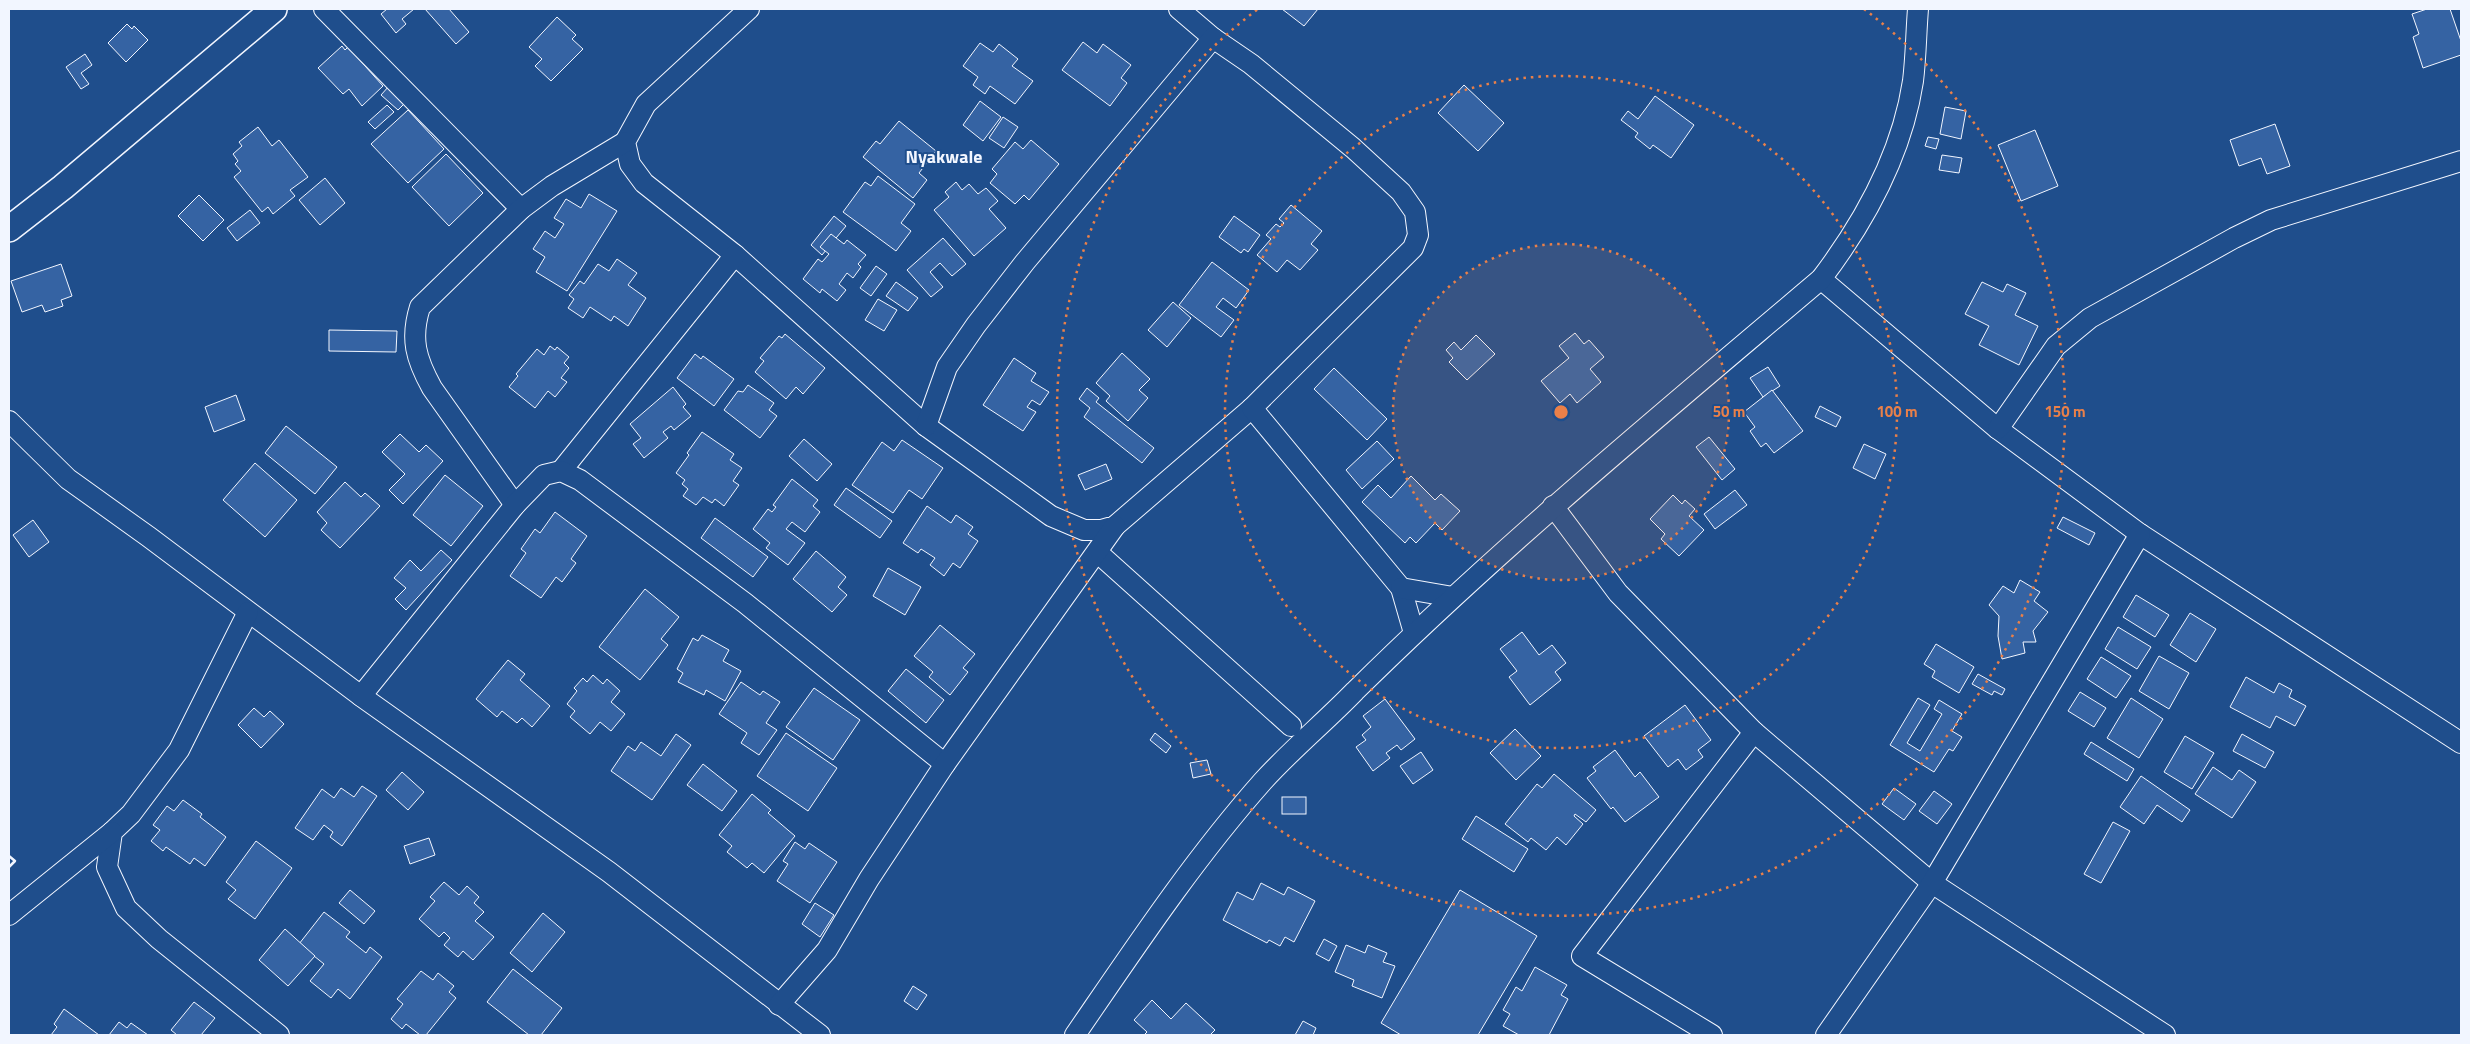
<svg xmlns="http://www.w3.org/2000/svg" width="2470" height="1044" viewBox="0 0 2470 1044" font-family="'Titillium Web',sans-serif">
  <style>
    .building { fill: #3563a3; stroke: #f2f6ff }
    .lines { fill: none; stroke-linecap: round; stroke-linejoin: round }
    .minor-casing { stroke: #f2f6ff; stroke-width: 22 }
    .tertiary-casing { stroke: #f2f6ff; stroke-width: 28 }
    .minor { stroke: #1f4e8c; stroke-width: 20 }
    .tertiary { stroke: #1f4e8c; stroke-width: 25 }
    .wall { stroke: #f2f6ff; stroke-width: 2.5 }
    .ring { fill: none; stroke: #ea8049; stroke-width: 2.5; stroke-dasharray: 2.5 5 }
    .labels { text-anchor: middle; stroke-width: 4; stroke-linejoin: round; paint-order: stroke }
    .quarter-label { font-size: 18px; font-weight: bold; fill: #f2f6ff; stroke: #1f4e8c }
    .centre { fill: #ea8049; stroke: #1f4e8c; stroke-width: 2.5 }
    .ring-label { font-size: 15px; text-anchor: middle; font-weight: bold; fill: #ea8049; stroke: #1f4e8c; stroke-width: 4; stroke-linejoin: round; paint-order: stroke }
  </style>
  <rect width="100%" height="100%" fill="#1f4e8c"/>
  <g class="building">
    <path d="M387,9H414L402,19L406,24L396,33L381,14Z"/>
    <path d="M425,9H449L469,32L456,44Z"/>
    <path d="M1282,9H1318L1304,26Z"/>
    <path d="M2427,9H2450L2461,41V55L2423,68L2413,37L2419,34L2412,14Z"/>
    <path d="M557,17L576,35L572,39L583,49L551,81L535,66L542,59L529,47Z"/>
    <path d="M127,24L132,29L134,26L148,40L126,62L108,43Z"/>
    <path d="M1083,42L1097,53L1103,44L1131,65L1121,78L1127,83L1110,106L1062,70Z"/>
    <path d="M980,43L993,52L999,44L1018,59L1012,66L1033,81L1015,104L990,86L985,94L973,85L978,77L963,66Z"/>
    <path d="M342,46L345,50L348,47L383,86L362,106L349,89L343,94L318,68Z"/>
    <path d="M85,54L92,65L81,73L89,84L81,89L66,67Z"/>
    <path d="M1464,85L1504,123L1478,151L1438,113Z"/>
    <path d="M389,86L406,102L398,110L381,95Z"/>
    <path d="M1655,96L1694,125L1671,158L1653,145L1650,149L1635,137L1638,133L1621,120L1628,111L1638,119Z"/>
    <path d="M980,101L1001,117L983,141L963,125Z"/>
    <path d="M387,105L394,112L375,129L368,122Z"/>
    <path d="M1945,107L1966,111L1961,139L1940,134Z"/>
    <path d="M408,110L444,149L408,183L371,144Z"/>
    <path d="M1003,117L1018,127L1004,148L989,138Z"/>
    <path d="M899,121L936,151L919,173L927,180L913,198L863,157L876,141L880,144Z"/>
    <path d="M2275,124L2290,166L2267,174L2261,158L2239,166L2230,140Z"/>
    <path d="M258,127L272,146L279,140L308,177L290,190L295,196L273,214L268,207L262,212L234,177L241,171L235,164L238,161L233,154L242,146L239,142Z"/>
    <path d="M2035,130L2058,186L2021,201L1998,145Z"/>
    <path d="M1928,137L1939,139L1936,149L1925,146Z"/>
    <path d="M1031,140L1059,164L1029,200L1024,195L1015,204L990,183L997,174L992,169L1015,142L1023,149Z"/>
    <path d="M446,154L483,193L449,226L412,187Z"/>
    <path d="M1942,155L1962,158L1959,173L1939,170Z"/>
    <path d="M878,176L915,204L901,223L911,231L896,251L843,212L865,182L871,186Z"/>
    <path d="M325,178L345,203L320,225L299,200Z"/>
    <path d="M956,182L962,190L969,184L978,194L986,188L998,201L989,209L1006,228L974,256L934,210L949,197L945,192Z"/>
    <path d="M589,194L617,211L567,291L536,272L545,257L533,249L545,231L555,238L564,224L554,218L566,199L581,208Z"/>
    <path d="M199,195L224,220L203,241L178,216Z"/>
    <path d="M1291,205L1322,231L1311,244L1318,250L1300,270L1287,260L1277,272L1257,255L1271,239L1266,235L1276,224L1280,227L1284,223L1279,219Z"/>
    <path d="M250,210L260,223L237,241L227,228Z"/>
    <path d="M834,216L846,226L822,255L811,245Z"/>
    <path d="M1234,216L1260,235L1248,252L1244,249L1241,253L1219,237Z"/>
    <path d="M831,234L844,244L847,240L866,255L858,264L861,267L853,278L847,273L839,284L846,290L837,301L822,289L820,293L803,279L818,259L822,262L829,254L820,247Z"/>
    <path d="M943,238L966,264L952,276L940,263L930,272L943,287L931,297L907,270Z"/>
    <path d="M617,259L637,273L628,285L646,298L628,326L614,316L611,321L590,307L583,318L568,308L574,299L569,295L580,281L584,284L598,264L609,271Z"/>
    <path d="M1212,262L1249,290L1236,308L1223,298L1216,307L1234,320L1221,337L1179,305Z"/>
    <path d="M61,264L72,296L61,300L63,306L45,312L42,305L22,312L11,281Z"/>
    <path d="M876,266L887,274L871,296L860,288Z"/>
    <path d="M896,282L918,298L908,311L886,296Z"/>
    <path d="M1982,282L2003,292L2007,284L2026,293L2015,315L2038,326L2019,365L1979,345L1989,326L1965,314Z"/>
    <path d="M878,299L897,310L884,331L865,320Z"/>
    <path d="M1173,302L1191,318L1167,347L1148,330Z"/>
    <path d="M329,330L397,331L396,352L329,351Z"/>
    <path d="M1575,333L1584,344L1589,340L1604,357L1590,369L1601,382L1577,403L1570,394L1560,403L1541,381L1569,358L1559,346Z"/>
    <path d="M785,334L825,368L803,394L796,387L786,399L755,372L764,361L760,358L779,336L782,338Z"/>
    <path d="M1476,335L1495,354L1467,380L1449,362L1453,358L1446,350L1454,342L1461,350Z"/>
    <path d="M550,346L555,350L557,347L569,357L564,363L569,368L561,378L567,382L555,397L548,391L535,408L509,387L518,376L516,374L537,349L544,355Z"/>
    <path d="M1122,353L1150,379L1139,390L1148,398L1128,421L1106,401L1110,396L1096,383Z"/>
    <path d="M695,354L701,359L703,356L734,379L714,406L677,378Z"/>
    <path d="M1014,358L1036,373L1031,381L1049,392L1040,405L1032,400L1027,407L1036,412L1023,431L983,405Z"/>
    <path d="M1768,367L1780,386L1763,397L1750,378Z"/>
    <path d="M1334,368L1387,419L1367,440L1314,389Z"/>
    <path d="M748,385L774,403L769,410L777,416L760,438L724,410L738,391L743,392Z"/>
    <path d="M673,387L686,404L683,407L691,416L674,430L671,426L663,432L668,438L644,458L633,444L641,438L630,424Z"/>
    <path d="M1087,388L1099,398L1096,402L1154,448L1142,463L1084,417L1090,408L1079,399Z"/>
    <path d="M1772,390L1803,431L1774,453L1766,443L1761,447L1750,431L1755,427L1744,412Z"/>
    <path d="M236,395L245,420L214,432L205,407Z"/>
    <path d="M1820,406L1841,417L1836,427L1815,417Z"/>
    <path d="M286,426L337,467L315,494L265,453Z"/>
    <path d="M702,432L734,454L730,460L742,468L733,481L739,485L724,506L715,499L712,503L703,497L696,505L683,496L688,489L682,484L685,480L676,473L689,455L687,453Z"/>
    <path d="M400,434L419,452L426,445L443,461L403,504L389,490L405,474L382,452Z"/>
    <path d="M1709,437L1735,469L1722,480L1696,447Z"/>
    <path d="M804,439L832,464L817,481L789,456Z"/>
    <path d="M902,440L943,468L922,499L909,490L893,513L852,485L882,442L894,451Z"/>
    <path d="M1377,441L1394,459L1362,489L1346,470Z"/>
    <path d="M1864,444L1886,454L1875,479L1853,468Z"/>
    <path d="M255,463L297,500L265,537L223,500Z"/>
    <path d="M1106,464L1112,479L1085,490L1078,475Z"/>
    <path d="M445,475L483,506L451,546L413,515Z"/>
    <path d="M1411,476L1435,500L1441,494L1460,511L1442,530L1435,523L1416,543L1410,537L1405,543L1362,502L1378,485L1391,498Z"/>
    <path d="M792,479L818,500L813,506L820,512L805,532L792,522L786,529L805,543L788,565L766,548L770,543L753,529L768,509L772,512L776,507L773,505Z"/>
    <path d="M345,482L361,497L365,493L380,506L340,548L321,530L327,523L317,512Z"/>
    <path d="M846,488L892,521L880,538L834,505Z"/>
    <path d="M1735,490L1747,505L1715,529L1704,514Z"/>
    <path d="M1673,495L1682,504L1685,500L1695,509L1689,516L1704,530L1679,556L1661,539L1665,534L1650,519Z"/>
    <path d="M927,506L951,523L956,515L973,527L968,534L978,541L960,568L953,563L944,576L930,565L935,558L921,549L918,553L903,543Z"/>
    <path d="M555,512L587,536L571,559L576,563L562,582L556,577L541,598L510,576L526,553L521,549L535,529L540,533Z"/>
    <path d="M2063,517L2095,533L2089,545L2057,528Z"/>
    <path d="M715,518L768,557L753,577L701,538Z"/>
    <path d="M33,520L49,542L29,557L13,535Z"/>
    <path d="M441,550L452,560L406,610L395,599L406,588L394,578L410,560L421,571Z"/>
    <path d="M816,551L846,577L838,587L847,595L832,612L793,579Z"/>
    <path d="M888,568L921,587L905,615L873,596Z"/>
    <path d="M2020,580L2040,592L2034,601L2048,612L2033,631L2036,642H2023L2025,653L2002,659L1998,636L1999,616L1989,605L2003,586L2014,593Z"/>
    <path d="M645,589L679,617L661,639L668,645L640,680L599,647Z"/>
    <path d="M2136,595L2169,615L2155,637L2123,617Z"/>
    <path d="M2190,613L2216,629L2196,662L2170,645Z"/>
    <path d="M940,625L975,654L963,668L968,672L950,695L929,677L933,672L914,656Z"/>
    <path d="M2118,627L2151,647L2137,669L2105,649Z"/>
    <path d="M1522,632L1539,655L1552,645L1566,663L1555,672L1561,680L1530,705L1509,677L1517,671L1500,649Z"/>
    <path d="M702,635L729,650L723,661L741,671L725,701L706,690L704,695L678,682L683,673L677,669L693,638L698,641Z"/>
    <path d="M1936,644L1974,667L1959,693L1932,677L1935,671L1924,664Z"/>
    <path d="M2159,656L2189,673L2169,709L2139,691Z"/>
    <path d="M2101,657L2131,676L2116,698L2087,679Z"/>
    <path d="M508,660L525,674L520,680L550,706L532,727L522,718L517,723L502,711L497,717L476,699Z"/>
    <path d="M906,669L944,700L926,723L888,691Z"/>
    <path d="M1978,674L2005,689L2002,695L1994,691L1992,695L1972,684Z"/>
    <path d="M593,675L603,684L607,679L620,691L611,702L625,714L611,731L600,722L590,734L570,717L575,711L567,704L577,691L574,688L583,678L587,682Z"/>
    <path d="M2246,677L2274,693L2279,683L2292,690L2289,697L2306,706L2295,726L2276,716L2270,728L2230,707Z"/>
    <path d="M741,682L760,695L763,691L780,702L766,723L777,730L759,755L741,743L747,733L719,714Z"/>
    <path d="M814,688L860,720L833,760L786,727Z"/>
    <path d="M2080,692L2106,708L2094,727L2068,711Z"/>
    <path d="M1918,698L1930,705L1907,743L1920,751L1942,714L1934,709L1939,700L1962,714L1952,731L1962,737L1953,751L1949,749L1934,772L1890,745Z"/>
    <path d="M2131,698L2163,719L2139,758L2107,738Z"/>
    <path d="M1385,699L1415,739L1401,750L1397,745L1386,753L1390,758L1373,771L1356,747L1366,740L1362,735L1371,727L1363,716Z"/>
    <path d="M1685,705L1711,740L1698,750L1703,757L1686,770L1678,759L1668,767L1644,736Z"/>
    <path d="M254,708L264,717L270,711L284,724L261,748L238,725Z"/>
    <path d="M1515,729L1541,756L1516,780L1490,753Z"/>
    <path d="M786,733L837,768L808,811L757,776Z"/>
    <path d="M1155,733L1171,746L1166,753L1150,740Z"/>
    <path d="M676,734L691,745L652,800L611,771L628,746L635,751L641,742L661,756Z"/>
    <path d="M2242,734L2274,752L2265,768L2233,751Z"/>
    <path d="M2185,736L2214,753L2192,789L2164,772Z"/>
    <path d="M2091,742L2134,769L2127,781L2084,754Z"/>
    <path d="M1615,750L1635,777L1640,772L1659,797L1625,822L1613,807L1611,809L1587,778L1596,771L1593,767Z"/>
    <path d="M1421,752L1433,770L1413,784L1400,766Z"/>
    <path d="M1207,760L1211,774L1193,778L1190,763Z"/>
    <path d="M703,764L737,791L722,811L687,785Z"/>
    <path d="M2213,767L2232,780L2239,770L2256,782L2232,818L2195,794Z"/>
    <path d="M402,772L424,792L408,810L386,790Z"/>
    <path d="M1554,774L1596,810L1586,822L1575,814L1574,816L1583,824L1566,845L1557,837L1546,850L1531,838L1528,842L1505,824L1537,784L1542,788Z"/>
    <path d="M2141,776L2190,810L2182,822L2157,805L2144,824L2120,807Z"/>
    <path d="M362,786L377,796L342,846L330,837L333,832L324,825L313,840L295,828L322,789L334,798L341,788L354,797Z"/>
    <path d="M1894,788L1916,804L1904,820L1882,804Z"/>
    <path d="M1934,791L1952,804L1937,824L1919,811Z"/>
    <path d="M752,794L771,810L768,813L795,836L764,873L752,863L747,868L727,852L732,846L719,835Z"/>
    <rect x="1282" y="797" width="24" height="17"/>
    <path d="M183,800L202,814L200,817L226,837L205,866L194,858L190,864L166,847L163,851L151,841L160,830L153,825L167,806L174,811Z"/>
    <path d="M1476,816L1528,849L1514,872L1462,839Z"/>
    <path d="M2113,822L2130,831L2101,883L2084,874Z"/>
    <path d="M429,838L435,855L410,864L404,846Z"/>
    <path d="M256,841L292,868L255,919L228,899L236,890L226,882Z"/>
    <path d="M795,842L805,849L809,843L837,862L810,903L777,881L788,864L783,861Z"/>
    <path d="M444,882L459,895L467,886L479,897L474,903L484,912L475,921L494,937L473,960L463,951L458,957L444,945L450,938L444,932L439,937L419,919L435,901L430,897Z"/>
    <path d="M1261,883L1284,895L1288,887L1315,901L1294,942L1285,937L1280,946L1269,940L1267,943L1223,920L1237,892L1253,900Z"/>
    <path d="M350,890L375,911L364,924L339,903Z"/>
    <path d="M1460,890L1537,936L1478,1035H1401L1381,1023Z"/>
    <path d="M815,903L834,915L820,937L802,924Z"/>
    <path d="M324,912L350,932L346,937L366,953L370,947L382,957L350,999L338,989L331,998L310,981L324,964L299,944Z"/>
    <path d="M543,913L565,932L532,972L510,953Z"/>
    <path d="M285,929L315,956L288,986L259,960Z"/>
    <path d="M1324,939L1337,946L1329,961L1316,954Z"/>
    <path d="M1346,945L1365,953L1368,945L1387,953L1383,962L1395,966L1382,998L1352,986L1354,980L1335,972Z"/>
    <path d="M1535,967L1567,985L1561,995L1568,999L1549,1035H1519L1503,1026L1510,1014L1503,1010L1516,987L1522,991Z"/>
    <path d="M513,969L562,1008L541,1035H529L487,1002Z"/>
    <path d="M421,971L433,980L438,973L454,986L449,992L456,998L426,1035H420L406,1024L402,1029L391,1019L403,1004L397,999Z"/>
    <path d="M913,986L927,995L917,1010L904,1001Z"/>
    <path d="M1152,1000L1171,1019L1186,1003L1215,1030L1210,1035H1144L1147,1032L1134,1020Z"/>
    <path d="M194,1002L215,1018L201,1035H177L171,1030Z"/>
    <path d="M64,1009L99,1035H51L57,1027L54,1024Z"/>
    <path d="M1303,1021L1316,1028L1313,1035H1295Z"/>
    <path d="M119,1022L127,1028L131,1023L148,1035H109Z"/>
  </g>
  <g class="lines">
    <g class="minor-casing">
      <g id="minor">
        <path d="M324,9L521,209"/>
        <path d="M749,9L646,104L625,142L630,164L644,183L735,255L926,426L1051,516L1084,530H1101L1115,526L1252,408L1413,248L1418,235L1415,212L1401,192L1353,148L1251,64L1213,38L1179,9"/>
        <path d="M1821,279L1998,429L2140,534L2461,743"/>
        <path d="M1252,408L1401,588L1414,633"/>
        <path d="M9,421L68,479L149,537L361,696L609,872L820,1035"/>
        <path d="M926,426L947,367L976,325L1025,262L1213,38"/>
        <path d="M1998,429L2056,346L2090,318L2234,238L2271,220L2461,161"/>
        <path d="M561,471L735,255"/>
        <path d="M515,505L432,388C416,359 410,339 420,307L521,209L552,186L625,142"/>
        <path d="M1553,506L1618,593L1754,732L1932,883L2165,1035"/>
        <path d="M1097,552L1291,726"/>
        <path d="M1401,588L1453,597"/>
        <path d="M248,612L179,750L131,814L112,832L107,867L126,908L159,939L279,1035"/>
        <path d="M361,696L515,505L544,475L561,471L580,480L745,603L945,764"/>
        <path d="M9,915L112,832"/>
        <path d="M779,1005L827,950L869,879L945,764L1115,526"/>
        <path d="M1075,1035C1134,949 1193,860 1263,781C1292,749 1325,722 1355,691C1503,545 1663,413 1821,279C1865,221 1902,154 1913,81C1916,57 1916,33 1918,9"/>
        <path d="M1712,1035L1582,956L1754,732"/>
        <path d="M1826,1035L1932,883L2140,534"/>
      </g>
    </g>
    <g class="tertiary-casing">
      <path id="tertiary" d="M9,229L63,187L274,9"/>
    </g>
    <use href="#minor" class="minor"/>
    <use href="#tertiary" class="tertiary"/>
    <path class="wall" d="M9,856L15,861L9,867"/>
  </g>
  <circle cx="1561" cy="412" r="168" fill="#ea8049" fill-opacity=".12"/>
  <g class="ring">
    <circle cx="1561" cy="412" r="168"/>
    <circle cx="1561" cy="412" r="336"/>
    <path d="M1864 9A504 504 0 1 1 1258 9"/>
  </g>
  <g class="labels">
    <g class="quarter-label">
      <text x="944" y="163">Nyakwale</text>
    </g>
  </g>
  <circle cx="1561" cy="412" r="8" class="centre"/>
  <g class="ring-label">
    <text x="1729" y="417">50 m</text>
    <text x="1897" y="417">100 m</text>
    <text x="2065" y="417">150 m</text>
  </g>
  <rect width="2470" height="1044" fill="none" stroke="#f2f6ff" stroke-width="20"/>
</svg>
